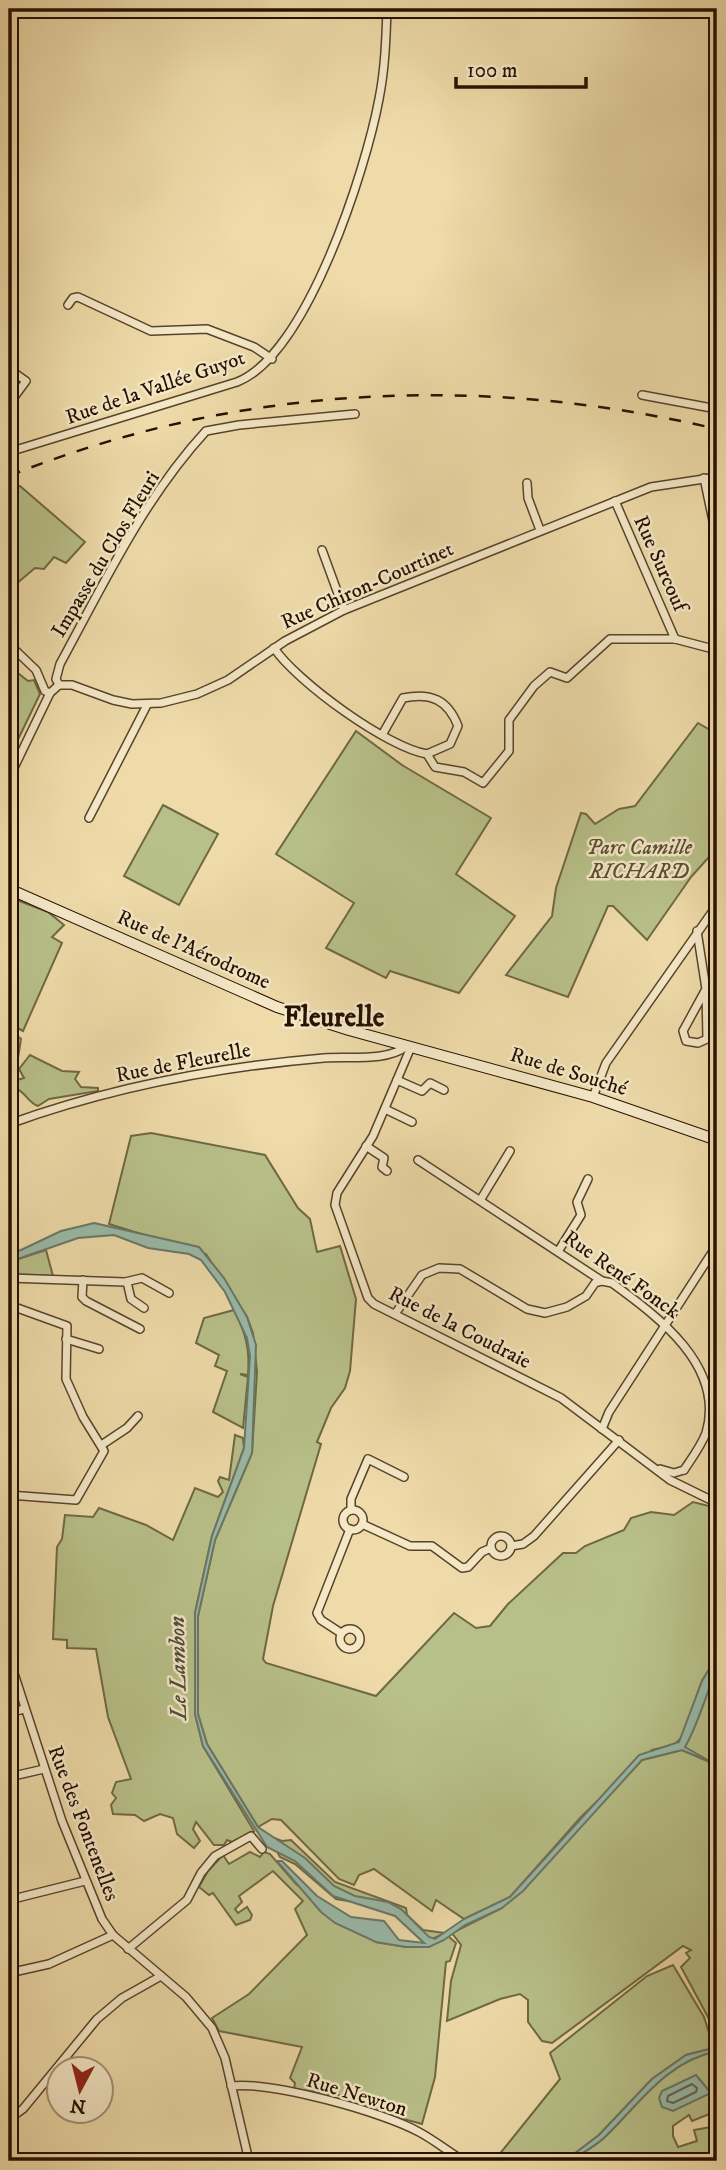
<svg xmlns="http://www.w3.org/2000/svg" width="726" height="2170" viewBox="0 0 726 2170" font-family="'IM FELL DW Pica',serif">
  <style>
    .green { fill: #b8c089; stroke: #6f6844; stroke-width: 2 }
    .water { fill: #9ba; stroke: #6b7766; stroke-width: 2 }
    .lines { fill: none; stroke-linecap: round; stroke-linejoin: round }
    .shore { stroke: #606655; stroke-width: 2 }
    .street-casing { stroke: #58432a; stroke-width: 10 }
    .secondary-casing { stroke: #261000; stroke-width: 12 }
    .street { stroke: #f4e8c7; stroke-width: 7 }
    .secondary { stroke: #f4e8c7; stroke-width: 10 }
    .rail { stroke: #261000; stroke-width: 2.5; stroke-dasharray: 12 12; stroke-linecap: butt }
    .labels { text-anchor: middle; stroke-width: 5; stroke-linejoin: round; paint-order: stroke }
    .street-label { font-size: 21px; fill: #261000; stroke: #f4e8c7 }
    .park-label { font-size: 21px; font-style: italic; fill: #594e30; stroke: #f4e8c7 }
    .water-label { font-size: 23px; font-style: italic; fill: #4e4c3c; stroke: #f4e8c7 }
    .district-label { font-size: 28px; font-weight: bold; fill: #261000; stroke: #f4e8c7 }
  </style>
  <rect width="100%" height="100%" fill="#eedba9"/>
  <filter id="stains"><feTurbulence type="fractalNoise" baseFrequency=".00286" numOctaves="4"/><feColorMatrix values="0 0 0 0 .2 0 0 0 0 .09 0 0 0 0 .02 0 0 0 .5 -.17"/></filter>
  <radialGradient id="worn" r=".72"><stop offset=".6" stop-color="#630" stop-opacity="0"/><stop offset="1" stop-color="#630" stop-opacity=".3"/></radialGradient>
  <g class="green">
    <path d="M20,486L85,542L66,563L54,557L44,569L35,568L9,590V491Z"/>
    <path d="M9,666L28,681L34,680L40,694L9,758Z"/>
    <path d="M698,723L717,734V848L691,877L647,940L613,906H608L568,997L506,975L552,916L556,888L581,813L586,814L595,824L619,809L635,806Z"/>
    <path d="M356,731L402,765L491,818L456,874L515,916L459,993L390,971L386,978L326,948L354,903L276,854Z"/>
    <path d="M163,805L218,834L179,905L124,876Z"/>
    <path d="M9,897L48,912L64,925L52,937L62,943L23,1031L12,1025L9,1017Z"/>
    <path d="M9,1029L21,1039L18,1058L11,1071L17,1080L24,1078L19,1069L30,1055L62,1071L79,1072L75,1079L81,1087L98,1088V1091L49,1099L38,1106C28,1103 26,1092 15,1088L9,1092Z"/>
    <path d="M151,1133L265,1155L298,1208L310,1219L317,1252L340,1246L356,1299L350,1371L345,1388L331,1408L317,1442L321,1444L273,1606L263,1659L266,1663L376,1696L454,1613L476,1628L490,1626L508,1604L563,1553H576L585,1546L624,1530L631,1518L651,1512L674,1515L693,1502L717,1508V1656L702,1681L682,1737L674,1745L652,1750L614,1785L581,1817L510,1897L464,1919L436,1900L432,1911L374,1869L359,1875L354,1885L339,1879L281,1820L272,1819L258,1827L207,1744L198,1714L196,1670L198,1616L215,1540L252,1453L257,1372L253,1333L247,1317L206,1254L109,1224L131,1136Z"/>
    <path d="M46,1250L53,1276L9,1274V1262Z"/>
    <path d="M234,1310C246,1333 250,1350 248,1375L240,1374L248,1377L243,1428L213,1412L227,1371L215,1366L219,1355L196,1343L204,1318Z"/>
    <path d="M235,1435L243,1438L244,1448L212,1536L195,1613V1714L203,1746L254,1831L232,1842L227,1840L224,1845H214L196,1822L193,1829L200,1841L194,1848L177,1834L173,1818L160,1814L144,1821L135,1815L113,1814L111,1805L116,1798L112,1793L116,1782L131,1779L108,1717L96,1649L67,1648V1640L53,1639L57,1547L62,1539L65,1515L93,1517L99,1508L146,1525L173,1540L195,1488L218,1497L223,1492L218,1481L220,1477L229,1480Z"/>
    <path d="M717,1669V2043L709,2019L681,1967L690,1958L686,1953L691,1950L683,1946L552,2043L542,2041L528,2022V2000L520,1994L500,1999L447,2021L451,1981L461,1945L452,1933L502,1908L642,1760L682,1750L712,1763L684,1747Z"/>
    <path d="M269,1836L282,1841L291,1840L335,1882L406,1908L407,1915L423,1930L445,1933L424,1943L399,1916L378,1906L336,1899L295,1864L280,1857Z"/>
    <path d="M250,1852L260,1857L264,1852L270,1854L296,1884L376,1942L406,1947H429L448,1936L456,1943L450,1961L446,1962L435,2077L422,2124L359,2107L363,2102L360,2098L294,2089L295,2083L290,2078L302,2047L219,2031L212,2018L249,1994L307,1935L295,1909L303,1901L273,1871L239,1896L242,1902L235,1909L238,1913L247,1907L252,1915L250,1920L236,1925L213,1893L209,1895L199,1887L208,1871L223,1855L229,1864Z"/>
    <path d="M673,1965L704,2017L714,2048L686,2055L652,2079L599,2135L565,2161H494L560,2079L550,2053L647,1976Z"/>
    <path d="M717,2051V2111L692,2121L689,2115L673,2126V2136L678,2147L697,2141L694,2130L717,2126V2160L570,2161C582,2153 596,2146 606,2136C640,2102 667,2061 717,2051Z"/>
  </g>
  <g class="water">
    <path d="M94,1223L199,1247L224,1278L247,1317L256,1345L252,1453L215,1540L198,1616V1714L207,1744L258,1827L305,1858L334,1886L355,1896L388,1902L401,1909L429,1937L435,1939L464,1919L510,1897L639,1755L679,1742L702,1681L717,1656C717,1672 694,1732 685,1747L713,1763L682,1750L642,1760L523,1891L502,1908L465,1925L444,1940L429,1947H406L376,1942L335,1923L321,1912L277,1861H282L317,1896L351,1917L384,1921L399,1940L424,1943L395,1916L333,1896L295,1861L267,1847L203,1746L195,1714V1613L212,1536L244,1448L250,1356L247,1338L225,1292L201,1260L189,1254L148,1248L114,1235L78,1238L9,1262V1252L21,1250L61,1231Z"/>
    <path d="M717,2047V2051C667,2061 640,2103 606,2136C596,2146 582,2153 570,2161H565L599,2135L652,2079L686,2055Z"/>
    <path d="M696,2075L711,2093L673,2111L662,2107L659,2098L662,2091Z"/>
  </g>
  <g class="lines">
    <path class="shore" d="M692,2084L697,2088L696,2092L673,2103L667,2101L668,2096Z"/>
    <g class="street-casing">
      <g id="street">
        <path d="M68,305L73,298L78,297L151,331L207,329L254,347L272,359"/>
        <path d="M9,369L26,381L9,404"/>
        <path d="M642,395L717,409"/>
        <path d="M9,452L237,382C307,355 366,169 379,99C385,69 386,39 387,9"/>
        <path d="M704,478L717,540"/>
        <path d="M527,483L528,498L540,530"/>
        <path d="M615,501L675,639"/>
        <path d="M322,550L344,610"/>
        <path d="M13,648L36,670L45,691L50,693"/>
        <path d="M274,648C297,682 388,748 427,754"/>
        <path d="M59,685L56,679L60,664C103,585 144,498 206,431L239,425L355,414"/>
        <path d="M382,735L403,698C431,692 448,700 458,726L450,744L427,754"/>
        <path d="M427,754L435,767L464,772L483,783L509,751V720L534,686L550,672L567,678L610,639H675L717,650"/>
        <path d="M9,778L50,693L59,685H72L113,700L132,704L161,703L197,694L228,680L285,641L344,610L651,487L717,477"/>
        <path d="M89,818L147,705"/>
        <path d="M697,931L706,989L707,1039L698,1043L686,1041L683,1031L706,989"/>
        <path d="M411,1047L373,1136L337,1193L335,1205L368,1298L374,1304L561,1398L670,1480L717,1503"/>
        <path d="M397,1080L422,1091L430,1083L444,1090"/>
        <path d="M593,1097L606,1063L717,905"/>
        <path d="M385,1109L412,1122"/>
        <path d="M9,1124C109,1088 217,1067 324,1058C350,1056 386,1062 407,1046"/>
        <path d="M366,1146L384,1158L382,1167L387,1171"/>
        <path d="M418,1160L602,1281L612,1283C657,1316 726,1366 706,1433C701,1446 692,1458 684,1470"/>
        <path d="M481,1199L510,1151"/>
        <path d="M559,1250L581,1215L577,1202L588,1179"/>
        <path d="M9,1278L125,1282L142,1278L169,1293"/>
        <path d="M83,1280L82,1297L86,1301L140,1329"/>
        <path d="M127,1282L131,1299L144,1308"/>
        <path d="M9,1305L67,1326L66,1379L83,1417L104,1451L76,1500L9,1495"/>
        <path d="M395,1314L422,1275L439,1268L460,1269L527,1309L545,1313L567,1307L586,1296L595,1283L602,1281"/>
        <path d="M66,1339L99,1349"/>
        <path d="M602,1429L609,1412L717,1245"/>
        <path d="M103,1444L127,1428L138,1416"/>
        <path d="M660,1469L674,1473L684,1470"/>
        <path d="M351,1510V1499L368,1459L404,1477"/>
        <circle cx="353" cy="1520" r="10"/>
        <path d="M362,1524L410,1546H432L462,1568L468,1567L482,1552L491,1548"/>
        <circle cx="501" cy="1546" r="10"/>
        <path d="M511,1546L523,1544L534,1536L619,1440"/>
        <circle cx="350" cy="1639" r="10"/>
        <path d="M341,1633L321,1620L317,1613L350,1529"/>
        <path d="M9,1658L62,1821L102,1919L113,1935L186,1997L212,2028L225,2058L249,2161"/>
        <path d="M9,1713L24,1709"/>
        <path d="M9,1777L44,1769"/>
        <path d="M9,1900L85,1881"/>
        <path d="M128,1949L187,1900L201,1873L215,1856L251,1836L262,1849"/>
        <path d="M9,1973L49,1964L113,1935"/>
        <path d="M231,2086C271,2081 383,2112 419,2132C434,2140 449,2152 464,2161"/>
        <path d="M9,2113L16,2114L23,2109L97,2019L122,1998L161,1976"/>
      </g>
    </g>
    <g class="secondary-casing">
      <path id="secondary" d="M9,889L277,1007L349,1030L593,1097L717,1140"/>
    </g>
    <use href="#street" class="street"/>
    <use href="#secondary" class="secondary"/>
    <path class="rail" d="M9,476C236,385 479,373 717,429"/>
  </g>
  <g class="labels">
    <g class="street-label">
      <text transform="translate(155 387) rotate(-19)" y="7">Rue de la Vallée Guyot</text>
      <text transform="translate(105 554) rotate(-59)" y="7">Impasse du Clos Fleuri</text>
      <text transform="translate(661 563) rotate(66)" y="7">Rue Surcouf</text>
      <text transform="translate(367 585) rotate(-24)" y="7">Rue Chiron-Courtinet</text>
      <text transform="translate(194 949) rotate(24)" y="7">Rue de l'Aérodrome</text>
      <text transform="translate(183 1062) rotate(-11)" y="7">Rue de Fleurelle</text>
      <text transform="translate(569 1071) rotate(17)" y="7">Rue de Souché</text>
      <text transform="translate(622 1274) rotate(35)" y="7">Rue René Fonck</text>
      <text transform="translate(460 1327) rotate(27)" y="7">Rue de la Coudraie</text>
      <text transform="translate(84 1823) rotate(69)" y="7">Rue des Fontenelles</text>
      <text transform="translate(357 2094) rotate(17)" y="7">Rue Newton</text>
    </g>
    <g class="park-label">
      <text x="639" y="854">Parc Camille<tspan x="639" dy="24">RICHARD</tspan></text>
    </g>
    <g class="water-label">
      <text transform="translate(177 1668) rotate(-91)" y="8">Le Lambon</text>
    </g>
    <g class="district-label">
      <text x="334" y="1026">Fleurelle</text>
    </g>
  </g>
  <rect width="726" height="2170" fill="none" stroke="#eedba9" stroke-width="35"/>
  <rect x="10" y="10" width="705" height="2149" fill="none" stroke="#261000" stroke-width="3.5"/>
  <rect x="18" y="18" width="691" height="2135" fill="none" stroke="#261000" stroke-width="2"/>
  <g transform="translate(80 2090) rotate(187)"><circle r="33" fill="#f4e8c7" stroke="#a29277" stroke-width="2"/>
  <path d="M0-5L12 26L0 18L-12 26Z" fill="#8f2418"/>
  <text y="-10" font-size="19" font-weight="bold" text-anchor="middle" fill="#261000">N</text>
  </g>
  <path d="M456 77v10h130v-10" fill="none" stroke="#261000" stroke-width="3.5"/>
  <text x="467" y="77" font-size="21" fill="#261000" stroke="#f4e8c7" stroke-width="5" paint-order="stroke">100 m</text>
  <rect width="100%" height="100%" filter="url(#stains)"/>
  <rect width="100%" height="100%" fill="url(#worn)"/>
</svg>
